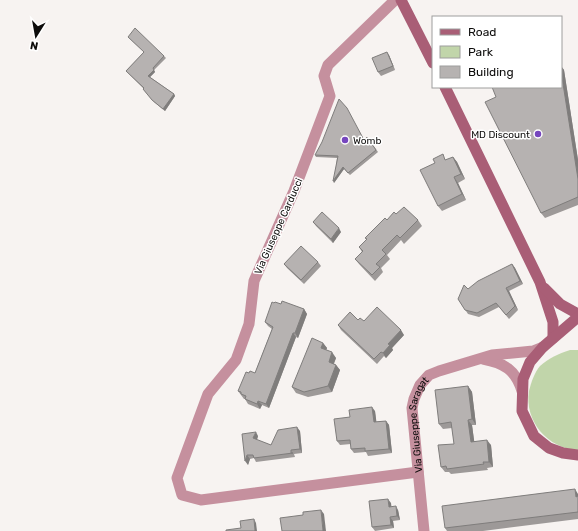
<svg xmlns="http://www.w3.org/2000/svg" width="578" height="531" viewBox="0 0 578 531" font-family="Rubik,sans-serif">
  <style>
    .green { fill: #c1d5aa }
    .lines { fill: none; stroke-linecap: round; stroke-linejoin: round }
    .minor { stroke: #c5909e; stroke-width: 11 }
    .secondary { stroke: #a95e76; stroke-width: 11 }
    .wall { fill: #9d9998 }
    .shaded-wall { fill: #7f7d7c }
    .building { fill: #b6b2b1; stroke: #7f7d7c }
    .poi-dot { fill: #7646be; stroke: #fff; stroke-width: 1.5 }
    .labels { text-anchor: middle; stroke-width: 3; stroke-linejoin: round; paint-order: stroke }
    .poi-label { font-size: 10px; fill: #0d0c0b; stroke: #fff; text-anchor: end }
    .street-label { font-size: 10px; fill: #0d0c0b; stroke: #fff }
  </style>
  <rect width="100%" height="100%" fill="#f7f3f1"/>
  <path class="green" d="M570,350H578V450C548,449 524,421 529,391C531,383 534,373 540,366C549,358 558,354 570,350Z"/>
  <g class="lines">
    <g class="minor">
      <path d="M395,0L328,65L324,76L330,96L294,191L254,281L249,324L236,360L208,394L177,478L182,495L201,500L418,472"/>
      <path d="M483,359C504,363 516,370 522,391"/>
      <path id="s1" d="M424,531L412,408L414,399L420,385L429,375L439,371L492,355L533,351L543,347"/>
    </g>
    <g class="secondary">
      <path d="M401,0L433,63"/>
      <path d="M445,87L540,282L553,322V338"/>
      <path d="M544,288L560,304L578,314"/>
      <path d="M578,317L543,347L530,362L523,379L522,411L534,436L549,448L563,453L578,455"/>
    </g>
  </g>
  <g class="wall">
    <path d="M128,37L164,56L166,58L154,70L155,72L150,77L174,94L175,96L165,111L154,102L143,89H144L126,71L144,52Z"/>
    <path d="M389,55L395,70L381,76L378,72Z"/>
    <path d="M561,66L564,70L578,160V205L545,218L541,213L496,97L561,87Z"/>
    <path d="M367,137L378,152L350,175L344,169L334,183L337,158L316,157L315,155L365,139Z"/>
    <path d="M453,157L457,162L465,179L458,183L466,200L442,211L438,206L447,160Z"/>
    <path d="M396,214L418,220L422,226L404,244L401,240L387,255L390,259L381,268L383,272L375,281L359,264L355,259L362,252L359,247L367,240L365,238L387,220Z"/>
    <path d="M313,222L341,232L333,243L316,226Z"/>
    <path d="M318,262L321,266L304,284L287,268L284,264Z"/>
    <path d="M512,264L515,268L523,284L509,291L518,310L509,319L499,307L479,317L468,314L458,299Z"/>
    <path d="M274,303L281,304L304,309L307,314L298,338L296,337L269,408L262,405L260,409L248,404L245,399H244L238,391L249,373H255L272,329L268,326L265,322Z"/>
    <path d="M358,320L364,321L404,335L392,348L393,350L386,358L384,356L377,364L341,330L338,325Z"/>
    <path d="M323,343L327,348L326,350L336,358L334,364L336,365L340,370L332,392L308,397L296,393L292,387Z"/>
    <path d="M468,386L472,392L476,425H472L474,441L491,445L493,467L487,468L488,470L451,474L449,472H445L441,467L454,444L452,428L443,429L439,424Z"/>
    <path d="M375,411L376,422L386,421L389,425L392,453L368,456L366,452L354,453L351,449V444L340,445L337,441L350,417Z"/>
    <path d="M300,431L302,453L294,454L295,457L256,462L254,458L250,459L248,465L242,434L258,436L257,440L271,445Z"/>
    <path d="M578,494V519L483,531H447L445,528Z"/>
    <path d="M391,503V507L398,510L400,520L393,521L394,528L375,531L372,527Z"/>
  </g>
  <g class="shaded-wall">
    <path d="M387,52L389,55L395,70L393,66Z"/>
    <path d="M561,66L564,70L578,160V179L561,71Z"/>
    <path d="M154,70L155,72L149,78L148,76Z"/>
    <path d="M174,94L175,96L165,111L163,109Z"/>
    <path d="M453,157L457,162L465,179L461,174Z"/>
    <path d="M343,167L344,169L334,183L333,181Z"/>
    <path d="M454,177L458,183L466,200L462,194Z"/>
    <path d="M339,228L341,232L333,243L331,239Z"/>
    <path d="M512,264L515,268L523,284L520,281Z"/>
    <path d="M506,288L509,291L518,310L515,306Z"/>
    <path d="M304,309L307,314L298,338L295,333Z"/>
    <path d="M401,330L404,335L392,348L393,350L386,358L383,353L388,344Z"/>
    <path d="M293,333L296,337L269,408L266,404Z"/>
    <path d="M323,343L327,348L325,353L321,348Z"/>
    <path d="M332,352L336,358L332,367L329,362Z"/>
    <path d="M336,365L340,370L332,392L328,386Z"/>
    <path d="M468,386L472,392L476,425L472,419Z"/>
    <path d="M258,401L262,405L260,409L257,404Z"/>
    <path d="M372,407L375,411L377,426L374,422Z"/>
    <path d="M468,420L472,425L475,447L471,442Z"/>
    <path d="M386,421L389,425L392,453L389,449Z"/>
    <path d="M297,427L300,431L302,453L300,449Z"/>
    <path d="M256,432L258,436L256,442L253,438Z"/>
    <path d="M487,440L491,445L493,467L489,462Z"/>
    <path d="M247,455L250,459L248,465L245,461Z"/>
    <path d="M575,489L578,494V500L576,497Z"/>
    <path d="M388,499L391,503L392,511L389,507Z"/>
    <path d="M396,506L398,510L400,520L397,516Z"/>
    <path d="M321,510L324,514L326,531H323Z"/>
    <path d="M390,517L393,521L394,528L391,525Z"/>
    <path d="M254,519L256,523L257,531H255Z"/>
  </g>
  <g class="building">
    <path d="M135,28L164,56L153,68L154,70L148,76L174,94L163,109L152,100L143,89L144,88L126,71L144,52L128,37Z"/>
    <path d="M387,52L393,66L378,72L372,58Z"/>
    <path d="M561,71L578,179V197L541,213L485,102L496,97L492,87H561Z"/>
    <path d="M339,99L347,108L364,140L367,137L376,150L348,173L343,167L333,181L338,156L315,155L322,142Z"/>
    <path d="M443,154L445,160L453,157L461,174L454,177L462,194L438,206L420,170L435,163L433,159Z"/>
    <path d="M404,207L418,220L400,238L397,235L382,250L386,254L376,264L380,267L372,275L355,259L363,251L359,247L367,239L365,238L385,218L387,220L394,212L396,214Z"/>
    <path d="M322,212L339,228L331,239L313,222Z"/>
    <path d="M301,246L318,262L301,280L284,264Z"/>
    <path d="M512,264L520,281L506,288L515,306L506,315L496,303L477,313L465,310L458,299L464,285L468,289L478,281Z"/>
    <path d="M282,301L304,309L295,333H293L266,404L258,401L257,404L245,399L246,396L241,394V392L238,391L246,372L249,373L250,371L255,373L273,327L265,322L272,302L274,303L275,302L281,304Z"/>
    <path d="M377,307L401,330L388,344L390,345L383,353L381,352L374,359L338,325L350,312L358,320L360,318L364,321Z"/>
    <path d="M312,338L323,343L321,348L332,352L329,362L336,365L328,386L304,392L292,387Z"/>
    <path d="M468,386L472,419L468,420L471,442L487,440L489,462H483L484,464L447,469L446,466L441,467L438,445L454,444L451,422L439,424L435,390Z"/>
    <path d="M372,407L374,422L386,421L389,449L365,451V448L351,449L350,440L337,441L334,419L350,417L349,410Z"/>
    <path d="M297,427L300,449L291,450V453H293L254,458L253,455H247L245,461L242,434L256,432L253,438L271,445L278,430Z"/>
    <path d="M575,489L576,497L578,496V512L445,528L442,506Z"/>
    <path d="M388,499L389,507L396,506L397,516L390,517L391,525L372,527L369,501Z"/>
    <path d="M321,510L323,531H282L280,518L303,515V512Z"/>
    <path d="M254,519L255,531H226V530L241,528L240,521Z"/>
  </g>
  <g class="poi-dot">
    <circle cx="538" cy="134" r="4"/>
    <circle cx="345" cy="140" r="4"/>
  </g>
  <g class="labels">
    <g class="poi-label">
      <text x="530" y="138">MD Discount</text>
      <text x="353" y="144" text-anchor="start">Womb</text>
    </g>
    <g class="street-label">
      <text transform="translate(278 226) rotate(-66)" y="4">Via Giuseppe Carducci</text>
      <text dy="4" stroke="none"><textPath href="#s1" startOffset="108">Via Giuseppe Saragat</textPath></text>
    </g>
  </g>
  <rect x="432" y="16" width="130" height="72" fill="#ffffff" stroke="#9e9e9d"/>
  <rect x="440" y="29" width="20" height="6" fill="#a95e76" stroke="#9e9e9d"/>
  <text x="468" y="36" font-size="12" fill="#0d0c0b">Road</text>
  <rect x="440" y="46" width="20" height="12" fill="#c1d5aa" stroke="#9e9e9d"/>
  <text x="468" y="56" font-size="12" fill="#0d0c0b">Park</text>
  <rect x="440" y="66" width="20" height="12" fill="#b6b2b1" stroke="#9e9e9d"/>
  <text x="468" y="76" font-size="12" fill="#0d0c0b">Building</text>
  <g transform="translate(36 36) rotate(191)" stroke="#ffffff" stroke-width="3" paint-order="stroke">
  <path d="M0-3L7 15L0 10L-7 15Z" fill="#0d0c0b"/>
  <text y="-6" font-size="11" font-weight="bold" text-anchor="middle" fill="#0d0c0b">N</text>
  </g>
</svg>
